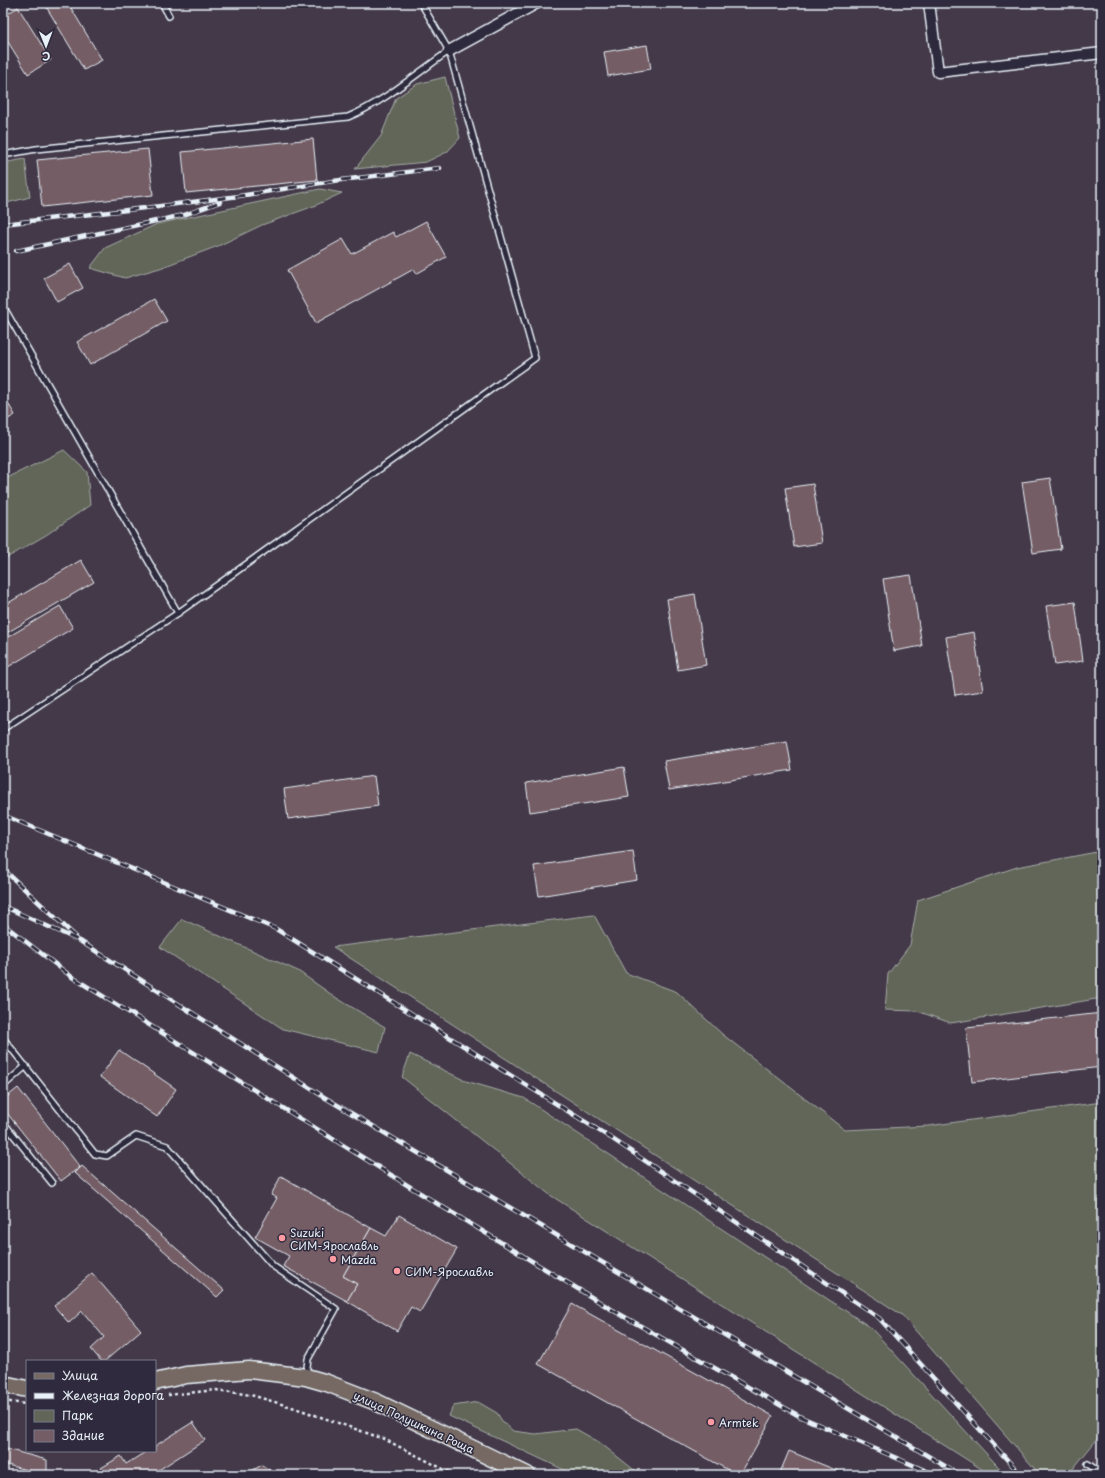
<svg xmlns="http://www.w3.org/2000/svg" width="1105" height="1478" viewBox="0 0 1105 1478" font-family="'Playpen Sans',sans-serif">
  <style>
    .built { fill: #534451 }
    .green { fill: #626658; stroke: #a5aca8 }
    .building { fill: #755d65; stroke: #e8f1f8 }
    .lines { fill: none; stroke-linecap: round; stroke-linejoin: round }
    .service-casing { stroke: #e8f1f8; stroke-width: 8 }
    .minor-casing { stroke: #e8f1f8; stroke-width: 13 }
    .primary-casing { stroke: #e8f1f8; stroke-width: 19 }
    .path { stroke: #e8f1f8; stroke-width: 2.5; stroke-dasharray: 3 3; stroke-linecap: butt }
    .service { stroke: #2f2a3d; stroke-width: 5 }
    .minor { stroke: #2f2a3d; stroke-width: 10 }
    .primary { stroke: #766964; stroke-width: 16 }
    .rail-casing { stroke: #e8f1f8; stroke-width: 4.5 }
    .rail { stroke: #2f2a3d; stroke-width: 3; stroke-dasharray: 9; stroke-linecap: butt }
    .poi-dot { fill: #ff9aa2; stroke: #2f2a3d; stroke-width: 1.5 }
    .labels { text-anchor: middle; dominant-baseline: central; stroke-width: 3; stroke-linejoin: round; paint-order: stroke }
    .poi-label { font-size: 11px; fill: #e8f1f8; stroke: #2f2a3d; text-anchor: start }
    .street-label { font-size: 11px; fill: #e8f1f8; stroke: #2f2a3d }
  </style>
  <rect width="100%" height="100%" fill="#443949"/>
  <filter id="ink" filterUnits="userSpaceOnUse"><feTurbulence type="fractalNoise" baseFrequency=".025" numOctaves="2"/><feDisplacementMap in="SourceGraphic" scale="8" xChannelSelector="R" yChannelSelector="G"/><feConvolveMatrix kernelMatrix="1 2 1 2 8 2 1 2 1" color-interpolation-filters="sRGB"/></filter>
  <g filter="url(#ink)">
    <!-- built -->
    <polygon class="built" points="1102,1451 1102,1475 1083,1475"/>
    <!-- green -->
    <g class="green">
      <polygon points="445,77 460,138 447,152 426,162 355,169 381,136 396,98 417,84"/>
      <polygon points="25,159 30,197 3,204 3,163"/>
      <polygon points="320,189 342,193 314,206 262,225 218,246 160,268 125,278 90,268 105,248 157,224"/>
      <polygon points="64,450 87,472 90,505 46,535 3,560 3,480"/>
      <polygon points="1102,851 1102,998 951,1023 917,1011 885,1010 888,974 910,945 918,900 1017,867"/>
      <polygon points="594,915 626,973 677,992 722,1034 845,1130 928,1126 1102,1102 1102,1433 1068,1475 1040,1475 902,1315 333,947"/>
      <polygon points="182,919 298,971 335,997 385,1027 379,1052 283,1029 160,947"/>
      <polygon points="410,1054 466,1081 524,1098 870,1327 1006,1475 991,1475 550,1195 402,1077"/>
      <polygon points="478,1402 497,1413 502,1421 513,1431 536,1434 576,1429 599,1442 633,1469 646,1475 575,1475 449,1416 453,1406"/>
    </g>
    <!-- building -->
    <g class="building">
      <polygon points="44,3 68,3 102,60 84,70"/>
      <polygon points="18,7 51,60 28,74 3,34 3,17"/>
      <polygon points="647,45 651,69 608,76 604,52"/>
      <polygon points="313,139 317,180 186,193 182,152"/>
      <polygon points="148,149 153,195 42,207 37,160"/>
      <polygon points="1099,185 1102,185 1102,206"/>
      <polygon points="426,221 446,257 416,274 414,269 316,323 287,270 343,239 352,254 393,232 396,237"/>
      <polygon points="70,264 83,288 57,302 44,278"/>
      <polygon points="154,299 167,321 90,365 77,342"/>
      <polygon points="6,400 15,415 3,422 3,402"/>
      <polygon points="1050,478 1061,549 1033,553 1022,482"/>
      <polygon points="813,484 822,543 794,547 785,488"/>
      <polygon points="81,560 94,582 3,635 3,606"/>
      <polygon points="911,575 922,646 894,651 883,579"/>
      <polygon points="695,594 706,665 678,670 667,599"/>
      <polygon points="1075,602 1083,661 1055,665 1046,606"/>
      <polygon points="60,606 73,628 3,670 3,640"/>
      <polygon points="974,632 983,691 955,695 946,637"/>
      <polygon points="787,741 792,770 669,790 664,761"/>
      <polygon points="624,767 629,797 530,812 526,783"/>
      <polygon points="374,776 378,806 288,819 284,789"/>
      <polygon points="633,851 637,880 539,896 534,866"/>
      <polygon points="1102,1013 1102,1067 972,1082 966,1028"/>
      <polygon points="119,1050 176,1089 157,1117 100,1077"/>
      <polygon points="18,1088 80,1167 61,1181 3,1108 3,1100"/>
      <polygon points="82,1166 224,1290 217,1297 75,1173"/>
      <polygon points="281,1176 371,1228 343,1276 357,1284 347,1301 283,1266 289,1256 255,1237 277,1198 271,1195"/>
      <polygon points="399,1215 457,1249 420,1312 411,1307 397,1331 347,1301 357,1284 343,1276 371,1228 386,1236"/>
      <polygon points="92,1273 141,1330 105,1361 101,1361 91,1349 104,1337 82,1311 69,1323 54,1306"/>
      <polygon points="572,1304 773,1416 740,1475 737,1475 538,1364"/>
      <polygon points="193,1422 205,1440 151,1475 106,1475 101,1468 121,1456 126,1464 147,1451 155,1451 155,1446"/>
      <polygon points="3,1448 47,1460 47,1475 3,1464"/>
      <polygon points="789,1451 848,1475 779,1475"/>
      <polygon points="262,1465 277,1475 244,1475"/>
    </g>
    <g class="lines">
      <defs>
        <g id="service">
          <polyline points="162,3 169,16"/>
          <path d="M3,155L36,149L348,117C384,102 416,74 449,51"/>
          <polyline points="3,306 178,613"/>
          <polyline points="3,729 178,613 535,358 449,51 421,3"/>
          <polyline points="3,1038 95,1154 107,1156 136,1136 167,1146 273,1266 336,1309 308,1359 306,1376"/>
          <polyline points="3,1086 26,1066"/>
          <polyline points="3,1122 52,1183"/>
          <polyline points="1088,1464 1102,1474"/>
        </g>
        <g id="minor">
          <polyline points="929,3 938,72 1102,53"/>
          <polyline points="449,51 537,3"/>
        </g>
        <g id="primary">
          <polyline points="155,1382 186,1375 249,1370 306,1377 327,1383 376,1402 527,1475"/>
          <polyline points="3,1384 27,1389"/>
        </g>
      </defs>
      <!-- service casing -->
      <use href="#service" class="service-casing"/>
      <!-- minor casing -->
      <use href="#minor" class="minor-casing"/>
      <!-- primary casing -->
      <use href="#primary" class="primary-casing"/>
      <!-- path -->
      <g class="path">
        <polyline points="168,1395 216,1390 251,1395 295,1408 384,1439 455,1475"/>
        <polyline points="3,1401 25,1404"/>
      </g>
      <!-- service -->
      <use href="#service" class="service"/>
      <!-- minor -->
      <use href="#minor" class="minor"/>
      <!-- primary -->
      <use href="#primary" class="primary"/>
      <defs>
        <g id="rail">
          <polyline points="3,224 145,208 239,196 333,181 440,168"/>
          <polyline points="16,251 184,215 220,202"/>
          <polyline points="3,815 276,929 611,1138 879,1318 1021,1475"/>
          <polyline points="3,869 75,936"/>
          <polyline points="3,906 80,941 324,1097 960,1475"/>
          <polyline points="3,924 72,977 441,1206 616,1312 801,1417 936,1475"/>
        </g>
      </defs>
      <!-- rail casing -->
      <use href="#rail" class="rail-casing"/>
      <!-- rail -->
      <use href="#rail" class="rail"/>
    </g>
  </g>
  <!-- markers -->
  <g class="poi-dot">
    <circle cx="282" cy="1238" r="4"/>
    <circle cx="333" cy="1259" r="4"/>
    <circle cx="397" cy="1271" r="4"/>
    <circle cx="711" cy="1422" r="4"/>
  </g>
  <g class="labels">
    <!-- poi labels -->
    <g class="poi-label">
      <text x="290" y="1232">Suzuki<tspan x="290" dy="13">СИМ-Ярославль</tspan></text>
      <text x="341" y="1259">Mazda</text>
      <text x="405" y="1271">СИМ-Ярославль</text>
      <text x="719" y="1422">Armtek</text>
    </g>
    <!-- street labels -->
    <g class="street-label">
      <text transform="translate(414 1422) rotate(25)">улица Полушкина Роща</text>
    </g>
  </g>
  <!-- margin -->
  <rect width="1105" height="1478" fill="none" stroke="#2f2a3d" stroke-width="16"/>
  <rect x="8" y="8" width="1089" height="1462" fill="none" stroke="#e8f1f8" stroke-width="1.5" filter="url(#ink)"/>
  <!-- legend -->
  <rect x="26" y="1360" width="130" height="92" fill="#2f2a3d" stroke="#797a88"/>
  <rect x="34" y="1373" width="20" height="6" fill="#766964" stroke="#797a88"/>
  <text x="62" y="1380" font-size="12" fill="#e8f1f8">Улица</text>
  <rect x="34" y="1393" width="20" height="6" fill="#e8f1f8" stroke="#797a88"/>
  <text x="62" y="1400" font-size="12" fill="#e8f1f8">Железная дорога</text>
  <rect x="34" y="1410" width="20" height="12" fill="#626658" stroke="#797a88"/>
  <text x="62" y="1420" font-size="12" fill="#e8f1f8">Парк</text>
  <rect x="34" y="1430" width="20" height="12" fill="#755d65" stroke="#797a88"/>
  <text x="62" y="1440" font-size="12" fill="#e8f1f8">Здание</text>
  <!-- north arrow -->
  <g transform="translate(46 46) rotate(179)" stroke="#2f2a3d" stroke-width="3" paint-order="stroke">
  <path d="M0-3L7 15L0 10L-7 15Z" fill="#e8f1f8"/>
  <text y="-6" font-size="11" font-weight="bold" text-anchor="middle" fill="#e8f1f8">С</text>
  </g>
</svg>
